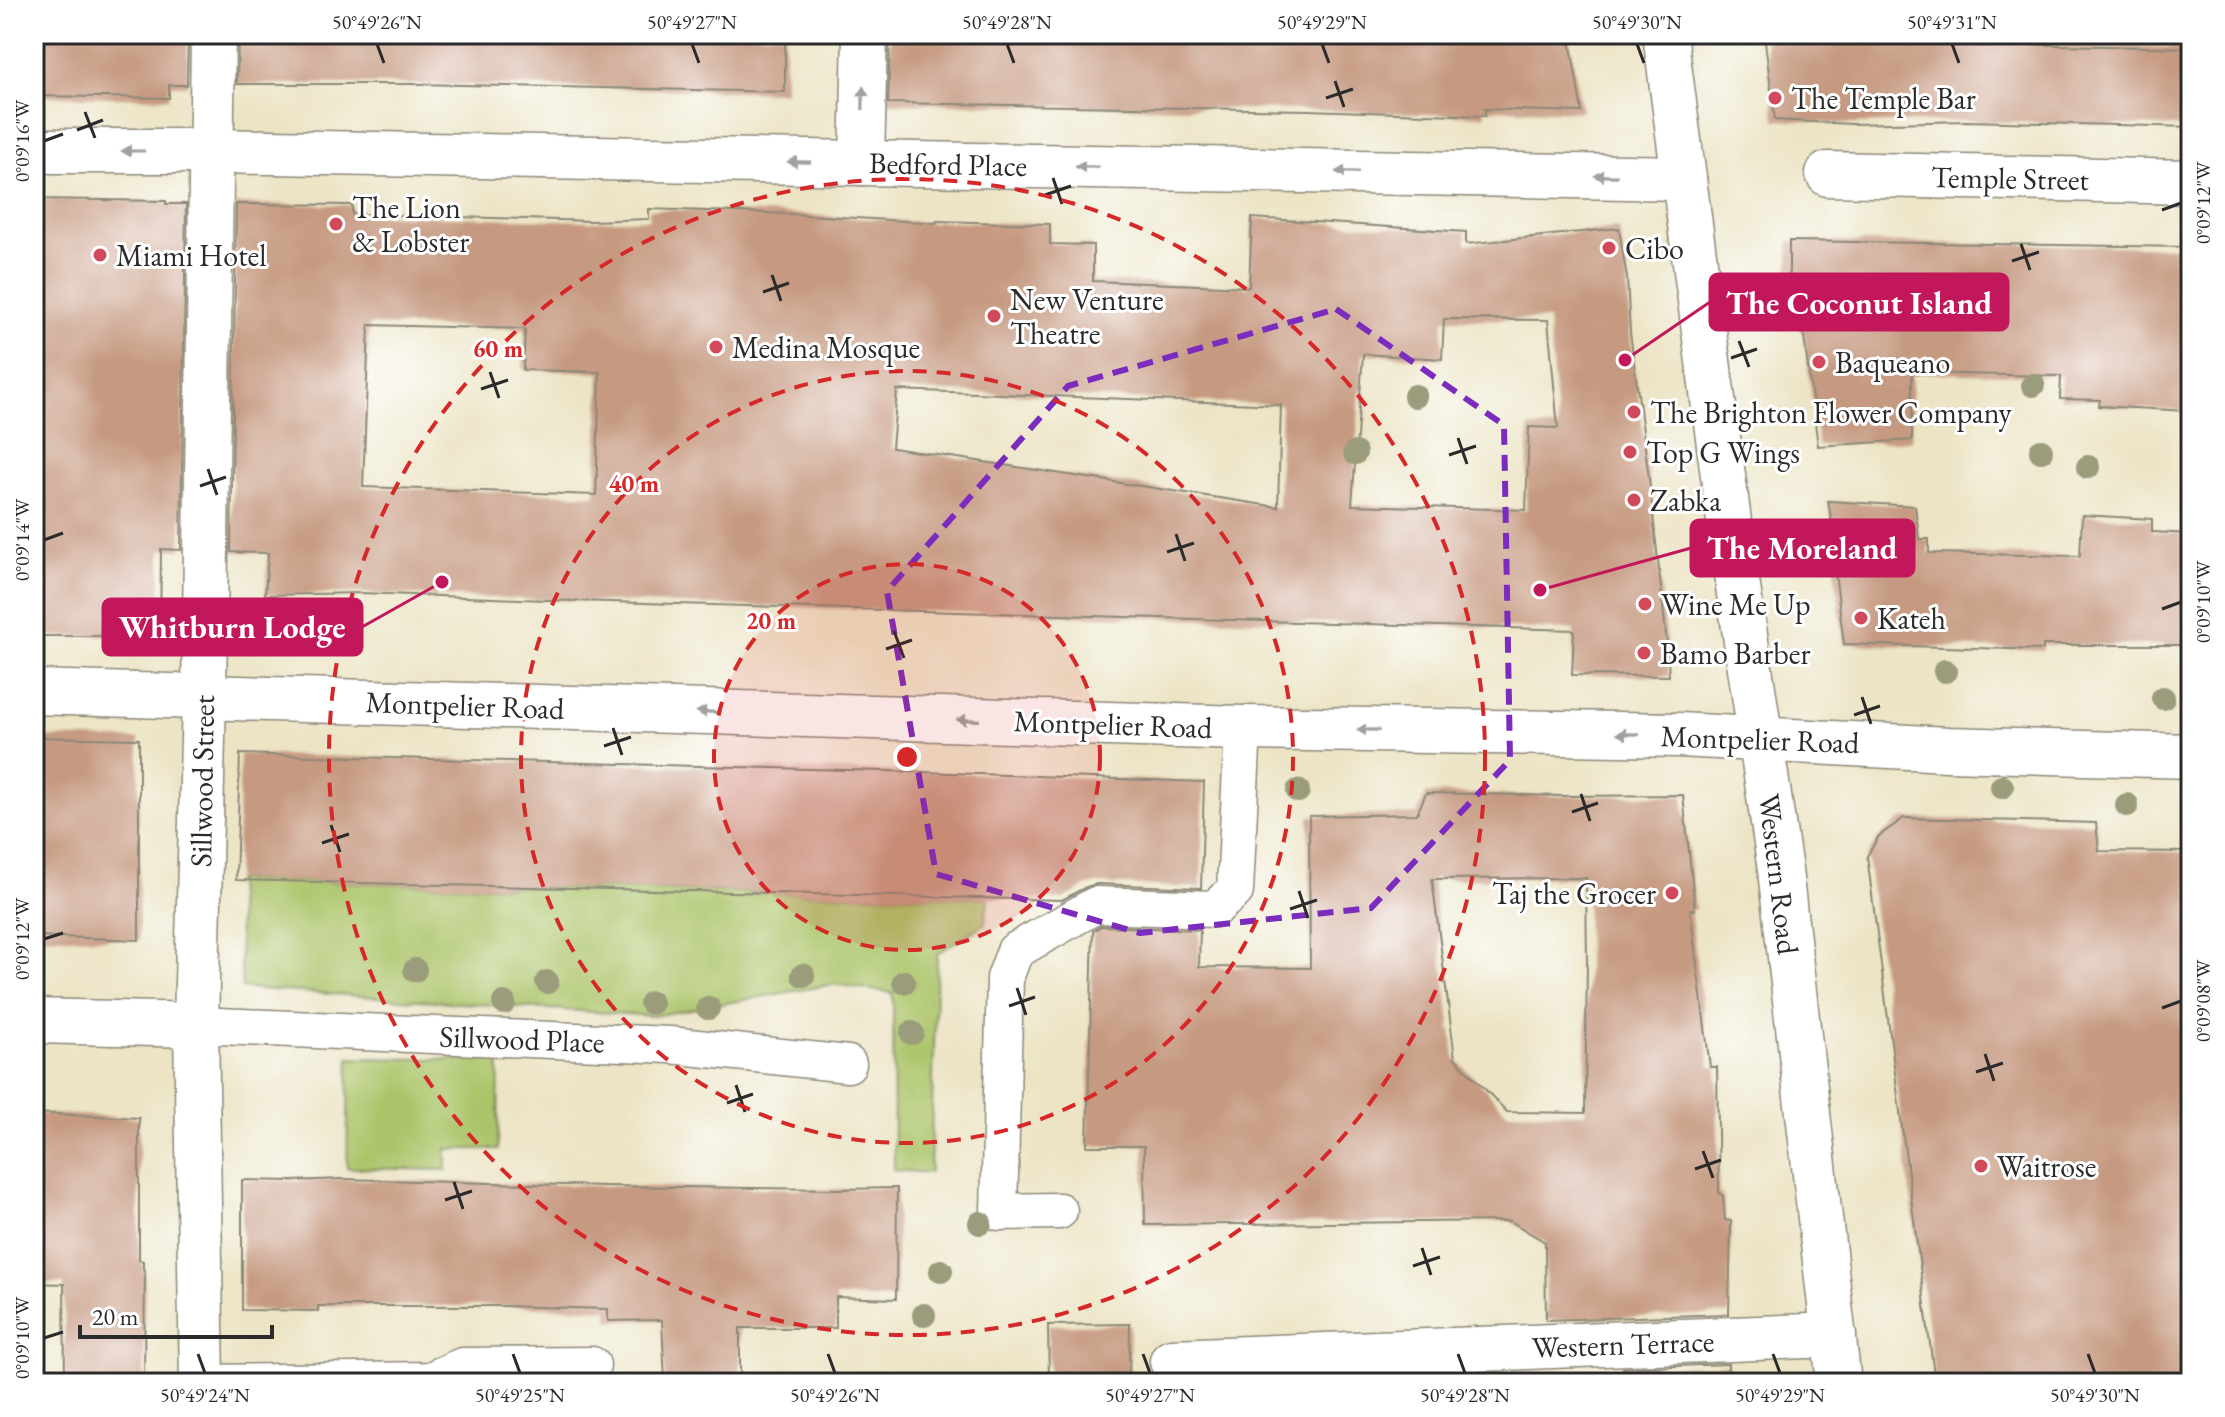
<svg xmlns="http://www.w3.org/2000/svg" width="2225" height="1417" viewBox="0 0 2225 1417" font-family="'EB Garamond',serif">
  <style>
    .garden { fill: #acc469; stroke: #6c784a; stroke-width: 2 }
    .building { fill: #c69a81; fill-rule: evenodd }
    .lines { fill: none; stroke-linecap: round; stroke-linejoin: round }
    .lane-casing { stroke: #8c8878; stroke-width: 39 }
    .street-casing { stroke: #8c8878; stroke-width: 47 }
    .secondary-casing { stroke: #8c8878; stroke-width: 47 }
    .lane { stroke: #fff; stroke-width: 36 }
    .street { stroke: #fff; stroke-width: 44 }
    .secondary { stroke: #fff; stroke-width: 44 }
    .tree { fill: #9b9c7c }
    .oneway { fill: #a0a0a0 }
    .marked { fill: none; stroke: #7b2cbf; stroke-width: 6; stroke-dasharray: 16 10; stroke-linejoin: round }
    .ticks { fill: none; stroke: #2b2b2b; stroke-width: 3 }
    .ring { fill: none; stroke: #d62828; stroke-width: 4; stroke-dasharray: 14 10 }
    .poi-dot { fill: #d1495b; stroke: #fff; stroke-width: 3 }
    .labels { text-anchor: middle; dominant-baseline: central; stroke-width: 6; stroke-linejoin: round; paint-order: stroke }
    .poi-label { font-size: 30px; fill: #2b2b2b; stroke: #fff; text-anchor: start }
    .street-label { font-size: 30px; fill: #2b2b2b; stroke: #fff }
    .centre { fill: #d62828; stroke: #fff; stroke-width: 4 }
    .ring-label { font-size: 24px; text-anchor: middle; font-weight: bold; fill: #d62828; stroke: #fff; stroke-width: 6; stroke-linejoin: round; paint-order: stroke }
    .leader { fill: none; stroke: #c2185b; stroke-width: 3 }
    .callout-dot { fill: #c2185b; stroke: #fff; stroke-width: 3 }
    .callout { fill: #c2185b; stroke: #c2185b; stroke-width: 3 }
    .callout-label { font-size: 32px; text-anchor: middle; font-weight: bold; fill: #fff }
    .neatline { fill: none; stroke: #2b2b2b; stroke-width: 3 }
    .ticks-label { font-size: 20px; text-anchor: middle; fill: #2b2b2b }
  </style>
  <rect width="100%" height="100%" fill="#fff"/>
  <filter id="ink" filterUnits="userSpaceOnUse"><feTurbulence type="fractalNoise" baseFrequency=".0125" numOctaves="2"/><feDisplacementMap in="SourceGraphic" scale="16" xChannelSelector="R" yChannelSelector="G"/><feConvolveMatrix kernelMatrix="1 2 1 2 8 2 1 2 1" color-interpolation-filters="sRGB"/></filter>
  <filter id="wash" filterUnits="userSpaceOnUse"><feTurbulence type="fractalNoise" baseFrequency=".006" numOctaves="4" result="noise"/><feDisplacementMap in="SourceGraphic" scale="32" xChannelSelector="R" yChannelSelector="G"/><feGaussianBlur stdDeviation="1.8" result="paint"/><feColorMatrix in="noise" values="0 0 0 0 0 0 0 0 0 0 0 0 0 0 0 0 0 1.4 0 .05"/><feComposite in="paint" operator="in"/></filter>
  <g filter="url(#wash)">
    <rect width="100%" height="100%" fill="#ece4c5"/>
    <!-- garden -->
    <g class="garden">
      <polygon points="236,880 988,898 985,923 937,954 930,1173 894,1170 893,993 834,984 653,1016 242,988"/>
      <polygon points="349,1058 499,1060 498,1149 447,1149 447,1170 347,1168"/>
    </g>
    <g id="blocks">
      <!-- building -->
      <g class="building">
        <polygon points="34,34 188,34 187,85 169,85 169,98 34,96"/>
        <polygon points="238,34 785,34 785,92 415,84 237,84"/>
        <polygon points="890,34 1569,34 1582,112 1485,109 1485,116 1307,110 888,103"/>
        <polygon points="1764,34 1851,34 1851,38 1968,43 2191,48 2191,127 1967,121 1852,124 1775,120"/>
        <polygon points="34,199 166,201 166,204 186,204 181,550 161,549 160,636 34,636"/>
        <path d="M236,204L352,205V214L592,221L649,219V209L792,214L936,223V221L1050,224V244L1093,245V281L1249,287L1252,218L1466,232V244L1619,228L1627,278L1630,332L1649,478L1667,643L1669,676L1572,675L1574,630L575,601L360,593L265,595L268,553L231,552ZM1444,319L1548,320L1558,428L1529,427L1526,510L1352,505L1363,354L1442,359ZM369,325L525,329L523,370L600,372L596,495L363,487ZM897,390L1281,405L1278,507L892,448Z"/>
        <polygon points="1789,241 2191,247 2191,327 2187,327 2187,411 2099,406 2100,400 2060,399 2061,376 1912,373 1912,440 1818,446 1804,336 1790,313 1799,291 1789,273"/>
        <polygon points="1828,501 1915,506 1919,539 1929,539 1929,553 2080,556 2082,515 2152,519 2152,532 2191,534 2191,645 2043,645 2043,650 1844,644 1831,540 1835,540"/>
        <polygon points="34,737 139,739 139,940 34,936"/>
        <polygon points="240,754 922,772 1204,782 1201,888 1097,884 1086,887 1062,900 236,880"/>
        <path d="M1426,793L1564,796L1683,795L1695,910L1690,909L1710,1067H1717L1719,1193L1723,1196L1725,1220L1731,1221L1729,1314L1546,1320L1545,1242L1510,1221L1145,1225L1144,1146H1087L1093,931L1101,926L1200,930L1199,967L1310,968L1309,816L1417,814ZM1586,878L1587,963L1585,1113L1507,1112L1455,1058L1432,879Z"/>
        <polygon points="1904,818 2096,823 2099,851 2191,852 2191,1383 1935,1383 1867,856 1879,836"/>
        <polygon points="34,1113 139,1118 139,1260 143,1261 143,1270 145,1270 144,1383 65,1383 64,1284 34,1283"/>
        <polygon points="342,1179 605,1186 835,1189 897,1188 896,1299 836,1297 836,1328 740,1328 740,1383 665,1383 662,1320 608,1321 608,1309 503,1306 318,1306 318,1311 242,1310 242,1180 291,1181"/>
        <polygon points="1130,1324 1129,1383 1049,1383 1048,1325"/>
        <polygon points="1728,1364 1728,1383 1614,1383 1623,1368"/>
      </g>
    </g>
  </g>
  <g filter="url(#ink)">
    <use href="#blocks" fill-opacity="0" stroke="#8c8878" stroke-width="2"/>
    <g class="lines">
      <defs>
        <g id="lane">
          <polyline points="196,1025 670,1045 848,1064"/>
          <polyline points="1059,1211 999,1212 1005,978 1015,951 1096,905 1214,909 1235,891 1243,728"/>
          <polyline points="202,1383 430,1380 462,1366 592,1365"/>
        </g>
        <g id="street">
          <polyline points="34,151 211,151 1684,178"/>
          <polyline points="862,163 865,34"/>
          <polyline points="1828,174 2191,182"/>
          <polyline points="34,1021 196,1025"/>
          <polyline points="1172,1361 1834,1335"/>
          <polyline points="202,1383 196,1025 204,697 213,34"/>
        </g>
        <g id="secondary">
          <polyline points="1665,34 1735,567 1780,870 1839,1383"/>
          <polyline points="34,692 1243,728 1679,735 1948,749 2191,756"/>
        </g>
      </defs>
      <!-- lane casing -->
      <use href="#lane" class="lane-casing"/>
      <!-- street casing -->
      <use href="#street" class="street-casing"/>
      <!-- secondary casing -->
      <use href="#secondary" class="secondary-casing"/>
      <!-- lane -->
      <use href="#lane" class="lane"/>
      <!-- street -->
      <use href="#street" class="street"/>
      <!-- secondary -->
      <use href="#secondary" class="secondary"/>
    </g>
    <!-- trees -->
    <g class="tree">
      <circle cx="2033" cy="385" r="12"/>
      <circle cx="1415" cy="396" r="12"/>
      <circle cx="2041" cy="451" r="12"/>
      <circle cx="1355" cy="453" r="12"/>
      <circle cx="2088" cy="467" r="12"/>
      <circle cx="1945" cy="671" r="12"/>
      <circle cx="2163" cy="698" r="12"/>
      <circle cx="2002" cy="787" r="12"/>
      <circle cx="1298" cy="791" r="12"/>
      <circle cx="2127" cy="805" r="12"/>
      <circle cx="415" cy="970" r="12"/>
      <circle cx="803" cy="975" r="12"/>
      <circle cx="547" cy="982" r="12"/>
      <circle cx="904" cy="982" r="12"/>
      <circle cx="504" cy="1003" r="12"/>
      <circle cx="651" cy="1003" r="12"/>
      <circle cx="708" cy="1008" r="12"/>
      <circle cx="912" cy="1033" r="12"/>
      <circle cx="980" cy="1223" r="12"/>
      <circle cx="941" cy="1271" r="12"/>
      <circle cx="924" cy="1315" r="12"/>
    </g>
    <!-- one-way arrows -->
    <defs><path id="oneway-solid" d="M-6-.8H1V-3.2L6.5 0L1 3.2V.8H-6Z" transform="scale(2)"/></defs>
    <g class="oneway">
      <use href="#oneway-solid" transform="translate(863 98) rotate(-89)"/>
      <use href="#oneway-solid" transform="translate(133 151) rotate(180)"/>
      <use href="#oneway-solid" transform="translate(799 162) rotate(-179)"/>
      <use href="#oneway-solid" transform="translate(1087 167) rotate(-179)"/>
      <use href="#oneway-solid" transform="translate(1347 172) rotate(-179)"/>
      <use href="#oneway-solid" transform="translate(1606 176) rotate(-179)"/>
      <use href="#oneway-solid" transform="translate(708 712) rotate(-178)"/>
      <use href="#oneway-solid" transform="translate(968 720) rotate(-178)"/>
      <use href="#oneway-solid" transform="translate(1368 730) rotate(-179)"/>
      <use href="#oneway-solid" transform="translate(1628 734) rotate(-179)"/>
    </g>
  </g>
  <!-- marked area -->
  <path class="marked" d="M1336,309L1504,425L1510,760L1371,908L1140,933L936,874L887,591L1068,386Z"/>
  <!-- ticks -->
  <path class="ticks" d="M377,44L384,63M692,44L699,63M1007,44L1014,63M1322,44L1329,63M1637,44L1644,63M1952,44L1959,63M1335,81L1344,107M1326,98L1353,89M85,112L95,138M77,130L103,120M44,141L63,134M1053,178L1062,204M1045,195L1071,186M2162,210L2181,203M2021,244L2030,270M2012,261L2039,252M772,275L781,301M763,292L789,283M1739,341L1749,367M1731,358L1757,349M490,372L499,398M481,389L508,380M1458,438L1467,464M1449,455L1476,446M208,469L217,495M200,486L226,477M1176,534L1185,561M44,540L63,533M1167,552L1194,543M2162,609L2181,602M894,631L904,658M886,649L912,640M1862,697L1871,724M1854,715L1880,706M613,728L622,755M604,746L631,737M1581,794L1590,821M1572,812L1598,803M331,825L340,852M322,843L349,834M1299,891L1308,918M1290,909L1317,900M44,939L63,933M1017,988L1026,1015M1009,1006L1035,997M2162,1008L2181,1001M1985,1054L1994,1081M1976,1072L2003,1063M736,1085L745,1112M727,1103L753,1094M1703,1151L1713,1178M1695,1169L1721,1160M454,1182L463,1209M445,1200L472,1191M1422,1248L1431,1275M1413,1266L1440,1257M44,1338L63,1332M198,1354L205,1373M513,1354L520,1373M828,1354L835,1373M1143,1354L1150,1373M1458,1354L1465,1373M1773,1354L1780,1373M2088,1354L2095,1373"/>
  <!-- distance rings -->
  <circle cx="907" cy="757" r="193" fill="#d62828" fill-opacity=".12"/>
  <g class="ring">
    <circle cx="907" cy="757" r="193"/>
    <circle cx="907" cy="757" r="386"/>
    <circle cx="907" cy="757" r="578"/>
  </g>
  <!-- markers -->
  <g class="poi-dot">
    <circle cx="1775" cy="98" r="8"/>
    <circle cx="336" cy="224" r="8"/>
    <circle cx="1609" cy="248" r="8"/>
    <circle cx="100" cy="255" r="8"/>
    <circle cx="994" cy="316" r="8"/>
    <circle cx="716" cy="347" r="8"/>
    <circle cx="1819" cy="362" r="8"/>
    <circle cx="1634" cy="412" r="8"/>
    <circle cx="1630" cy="452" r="8"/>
    <circle cx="1634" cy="500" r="8"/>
    <circle cx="1645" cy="604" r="8"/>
    <circle cx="1861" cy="618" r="8"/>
    <circle cx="1644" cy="653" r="8"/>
    <circle cx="1672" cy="893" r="8"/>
    <circle cx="1981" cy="1166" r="8"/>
  </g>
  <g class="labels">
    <!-- poi labels -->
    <g class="poi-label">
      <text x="1791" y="98">The Temple Bar</text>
      <text x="352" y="207">The Lion<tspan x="352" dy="34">&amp; Lobster</tspan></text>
      <text x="1625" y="248">Cibo</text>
      <text x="116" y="255">Miami Hotel</text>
      <text x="1010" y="299">New Venture<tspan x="1010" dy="34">Theatre</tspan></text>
      <text x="732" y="347">Medina Mosque</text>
      <text x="1835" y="362">Baqueano</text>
      <text x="1650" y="412">The Brighton Flower Company</text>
      <text x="1646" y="452">Top G Wings</text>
      <text x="1650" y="500">Zabka</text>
      <text x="1661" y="604">Wine Me Up</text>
      <text x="1877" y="618">Kateh</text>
      <text x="1660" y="653">Bamo Barber</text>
      <text x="1656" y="893" text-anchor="end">Taj the Grocer</text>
      <text x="1997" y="1166">Waitrose</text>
    </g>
    <!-- street labels -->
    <g class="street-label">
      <text transform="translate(948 164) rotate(1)">Bedford Place</text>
      <text transform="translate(2010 178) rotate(1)">Temple Street</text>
      <text transform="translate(465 705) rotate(2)">Montpelier Road</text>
      <text transform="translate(1113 724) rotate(2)">Montpelier Road</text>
      <text transform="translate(1760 739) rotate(2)">Montpelier Road</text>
      <text transform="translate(202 781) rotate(-89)">Sillwood Street</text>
      <text transform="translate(1779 874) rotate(83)">Western Road</text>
      <text transform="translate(522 1039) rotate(2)">Sillwood Place</text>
      <text transform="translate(1623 1344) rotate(-2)">Western Terrace</text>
    </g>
  </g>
  <circle cx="907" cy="757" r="12" class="centre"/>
  <g class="ring-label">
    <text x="498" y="357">60 m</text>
    <text x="634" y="492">40 m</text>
    <text x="771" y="629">20 m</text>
  </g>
  <!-- callouts -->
  <path class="leader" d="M1625 360L1710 302M1540 590L1691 548M442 582L362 627"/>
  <g class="callout-dot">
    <circle cx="1625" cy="360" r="8"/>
    <circle cx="1540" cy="590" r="8"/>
    <circle cx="442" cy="582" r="8"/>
  </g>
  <g class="callout">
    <rect x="1710" y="274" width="298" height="56" rx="8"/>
    <rect x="1691" y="520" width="223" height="56" rx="8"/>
    <rect x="103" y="599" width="259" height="56" rx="8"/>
  </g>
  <g class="callout-label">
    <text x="1859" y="314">The Coconut Island</text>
    <text x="1802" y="559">The Moreland</text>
    <text x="232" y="638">Whitburn Lodge</text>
  </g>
  <!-- margin -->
  <rect width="2225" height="1417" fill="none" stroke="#fff" stroke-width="88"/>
  <!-- scale -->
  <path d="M80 1325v12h192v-12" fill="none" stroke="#2b2b2b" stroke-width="4"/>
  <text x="92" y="1325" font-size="24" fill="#2b2b2b" stroke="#ffffff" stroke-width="6" paint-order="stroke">20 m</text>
  <rect x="44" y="44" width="2137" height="1329" class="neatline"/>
  <g class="ticks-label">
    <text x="377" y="29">50°49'26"N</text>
    <text x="692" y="29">50°49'27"N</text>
    <text x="1007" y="29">50°49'28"N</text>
    <text x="1322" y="29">50°49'29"N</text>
    <text x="1637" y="29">50°49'30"N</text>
    <text x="1952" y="29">50°49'31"N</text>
    <text transform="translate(22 141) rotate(-90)" y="7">0°09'16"W</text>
    <text transform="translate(2203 203) rotate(-90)" y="7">0°09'12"W</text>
    <text transform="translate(22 540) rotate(-90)" y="7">0°09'14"W</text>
    <text transform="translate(2203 602) rotate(-90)" y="7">0°09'10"W</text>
    <text transform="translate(22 939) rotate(-90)" y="7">0°09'12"W</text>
    <text transform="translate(2203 1001) rotate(-90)" y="7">0°09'08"W</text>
    <text transform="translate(22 1338) rotate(-90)" y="7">0°09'10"W</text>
    <text x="205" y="1402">50°49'24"N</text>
    <text x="520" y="1402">50°49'25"N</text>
    <text x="835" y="1402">50°49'26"N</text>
    <text x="1150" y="1402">50°49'27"N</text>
    <text x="1465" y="1402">50°49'28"N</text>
    <text x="1780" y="1402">50°49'29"N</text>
    <text x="2095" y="1402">50°49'30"N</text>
  </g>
</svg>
